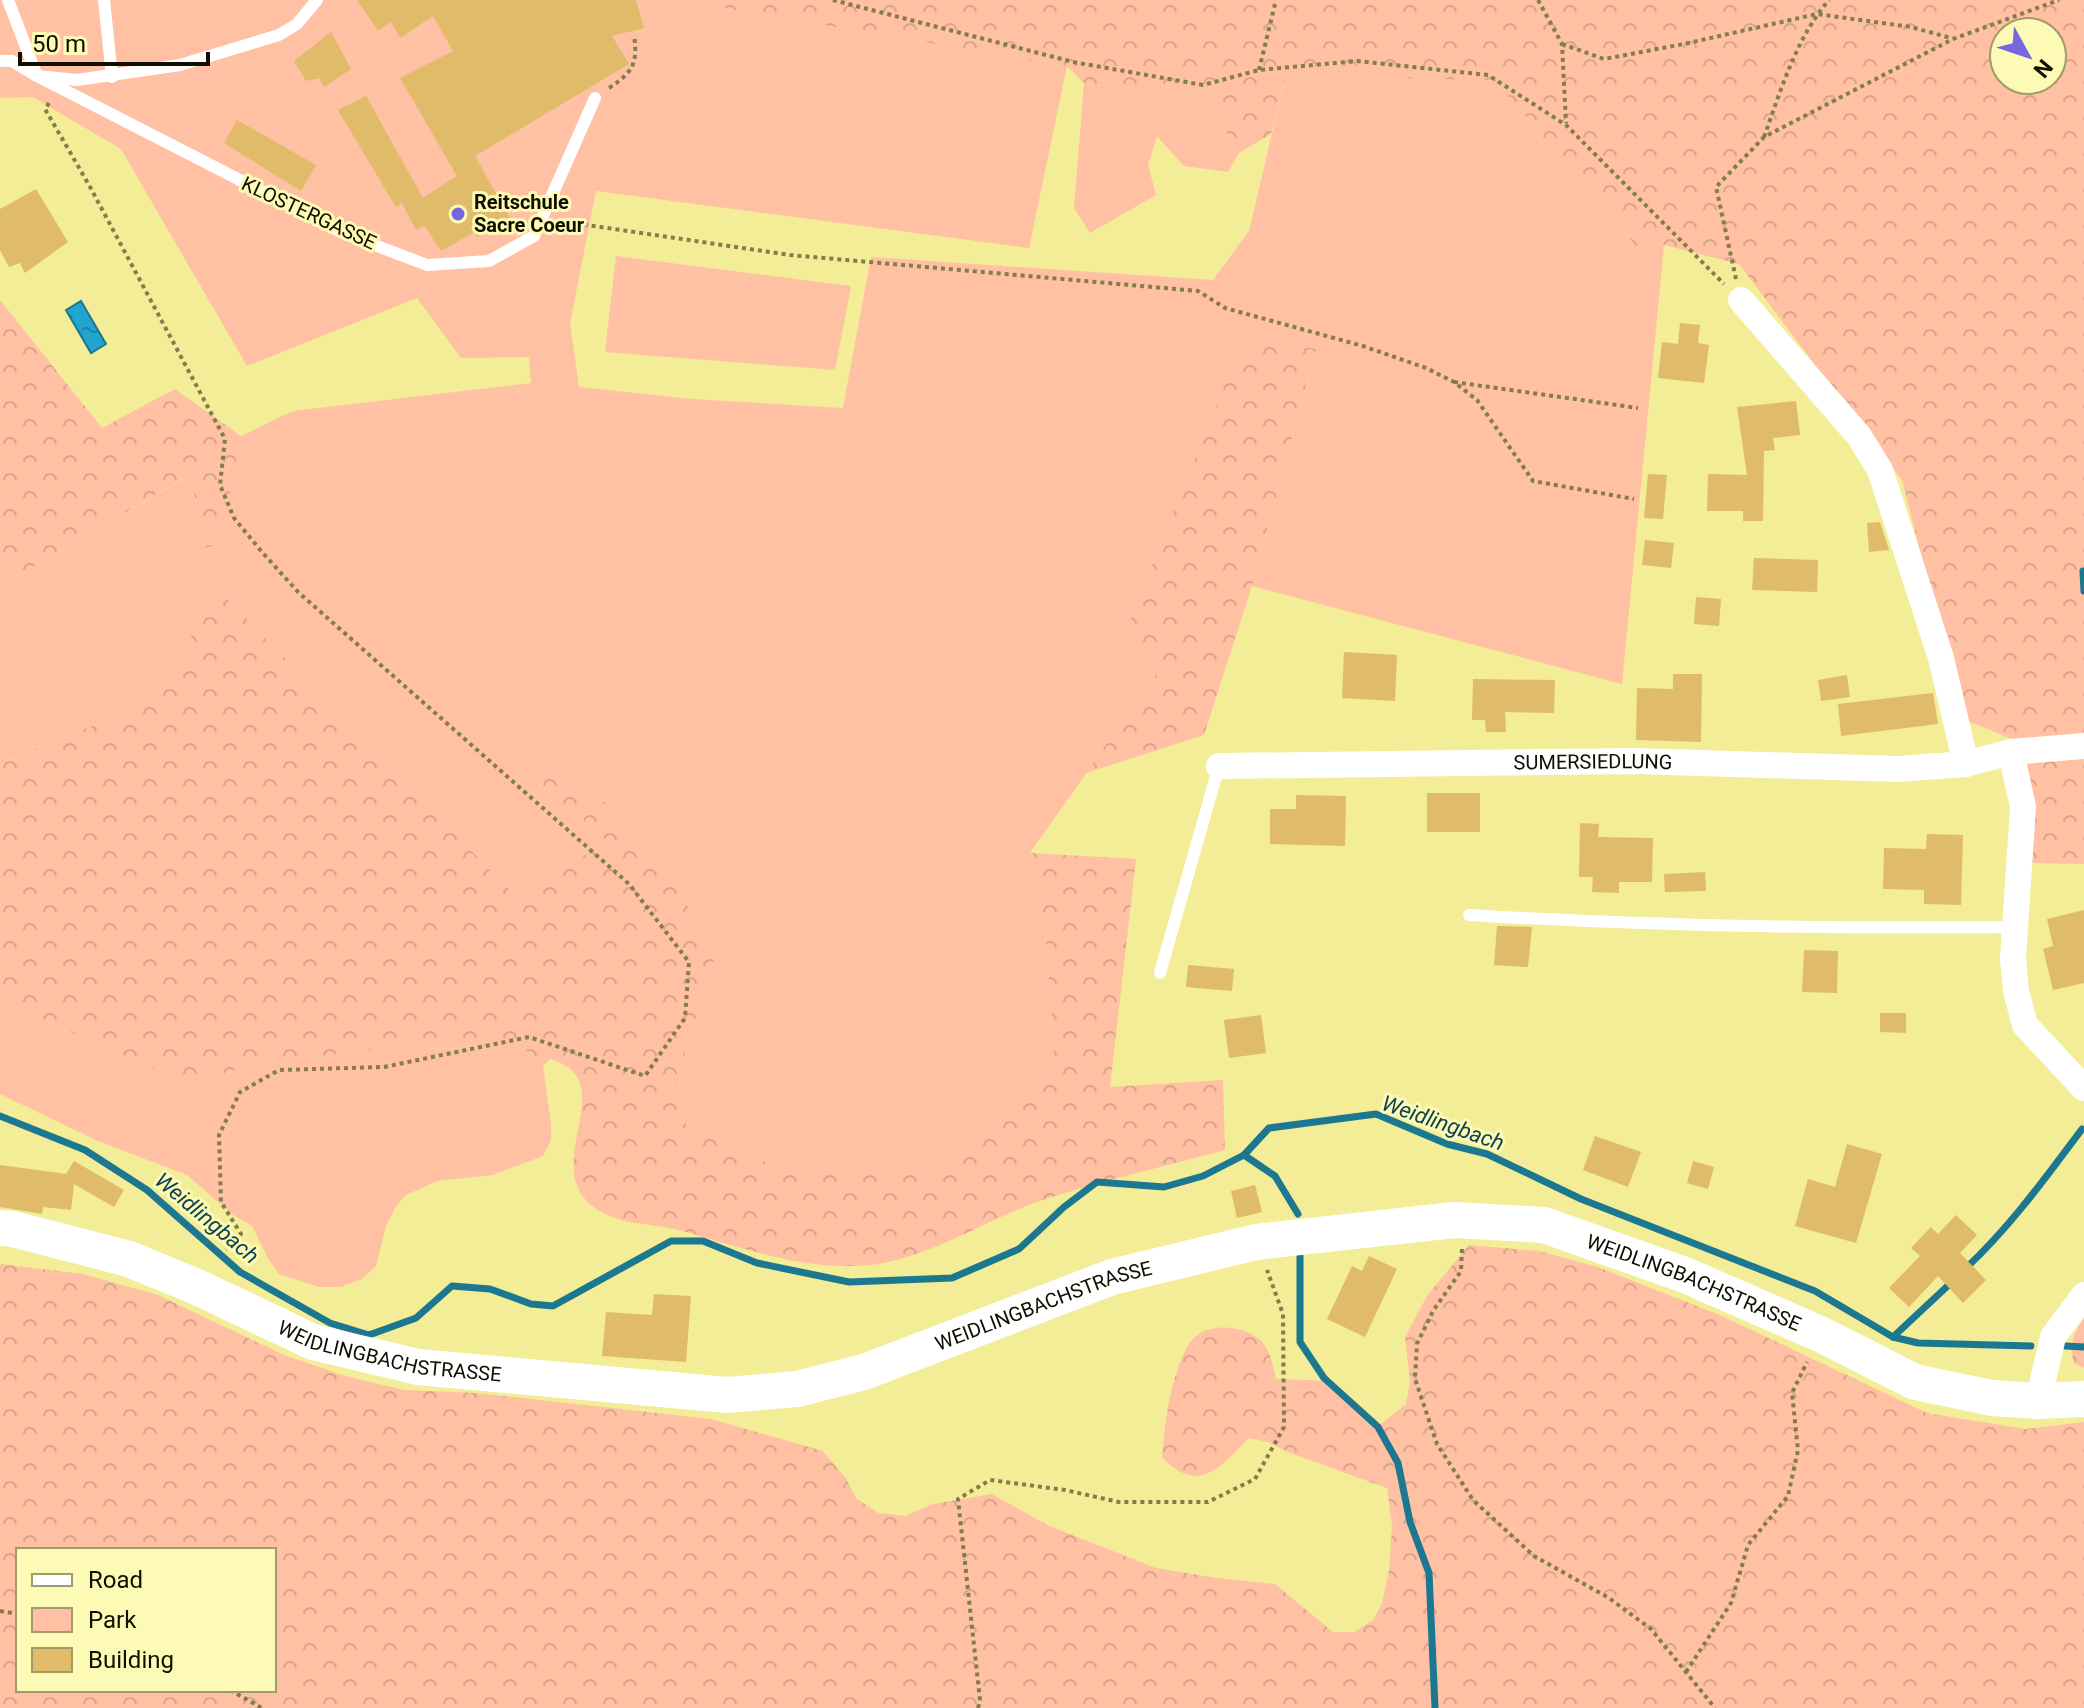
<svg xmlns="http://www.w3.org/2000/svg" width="2084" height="1708" viewBox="0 0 2084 1708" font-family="Roboto,sans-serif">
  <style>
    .green { fill: #ffc0a3 }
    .forest { fill: url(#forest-crowns); fill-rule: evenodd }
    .water { fill: url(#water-ripples); stroke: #1c7790; stroke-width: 2 }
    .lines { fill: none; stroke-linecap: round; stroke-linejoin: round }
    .stream { stroke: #1c7790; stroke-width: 7 }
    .building { fill: #dfbb6a }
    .path { stroke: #827e4c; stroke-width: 4; stroke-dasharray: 4 4; stroke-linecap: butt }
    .service { stroke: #fff; stroke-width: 12 }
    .minor { stroke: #fff; stroke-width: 26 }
    .secondary { stroke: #fff; stroke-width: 36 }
    .poi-dot { fill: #7766e1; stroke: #fdfab5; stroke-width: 3 }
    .labels { text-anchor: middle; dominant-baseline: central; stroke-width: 6; stroke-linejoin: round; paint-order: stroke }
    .poi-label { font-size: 20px; font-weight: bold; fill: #100e00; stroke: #fdfab5; text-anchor: start }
    .street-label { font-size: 20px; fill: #100e00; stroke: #fdfab5 }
    .water-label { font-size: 22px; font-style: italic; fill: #0d4253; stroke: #fdfab5 }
  </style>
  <defs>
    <pattern id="forest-crowns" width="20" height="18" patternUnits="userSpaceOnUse" patternTransform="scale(2)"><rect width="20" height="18" fill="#ffc0a3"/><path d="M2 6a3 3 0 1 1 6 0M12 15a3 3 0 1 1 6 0" fill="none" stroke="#daa48b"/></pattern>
    <pattern id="water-ripples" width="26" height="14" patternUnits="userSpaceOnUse" patternTransform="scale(2)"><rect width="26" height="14" fill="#21a4ce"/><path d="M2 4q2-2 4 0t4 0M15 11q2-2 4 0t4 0" fill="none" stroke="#1b84a5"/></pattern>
  </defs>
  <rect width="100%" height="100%" fill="#f2ed96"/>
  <!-- green -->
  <g class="green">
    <polygon points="0,0 675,0 1067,66 1029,248 596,191 570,323 579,387 692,399 843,408 871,257 1213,280 1249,231 1286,74 1495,81 1639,250 1664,245 1622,684 1252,586 1316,350 1156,674 1030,853 1047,949 1054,1058 943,1177 776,1167 678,1120 680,1070 715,955 662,860 526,771 607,841 517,899 217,588 157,699 5,761 0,743 0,586 192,474 204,548 219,544 241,436 293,411 531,383 529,357 461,358 417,298 247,366 121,149 33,97 0,98"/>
    <polygon points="1084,83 1206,96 1239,153 1228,172 1184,166 1157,136 1148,165 1156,195 1090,233 1074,208"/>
    <polygon points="616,256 851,286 835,370 605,352"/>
    <polygon points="0,1000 149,1067 204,1079 254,1065 377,1049 518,1048 530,1052 543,1066 551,1125 551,1140 543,1156 493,1175 437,1181 406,1195 396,1206 386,1226 376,1266 362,1279 341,1287 319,1287 279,1274 269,1260 252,1226 233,1215 187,1175 98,1141 0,1094"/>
  </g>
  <!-- forest -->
  <g class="forest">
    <path d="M675,0H2084V864L2027,863L2024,744L1963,719L1902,480L1739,264L1664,245L1639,250L1495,81L1286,74L1271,134L1239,153L1205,96L1084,83L1067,66ZM2004,32H2052V80H2004Z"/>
    <polygon points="0,300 102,428 175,389 241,436 220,544 204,548 191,474 0,586"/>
    <polygon points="1244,337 1316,349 1252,586 1204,735 1086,773 1156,674 1126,630"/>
    <path d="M217,588L517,898L607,841L524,769L595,793L662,860L715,955L680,1070L678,1120L776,1167L943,1177L1054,1058L1047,949L1030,853L1136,859L1110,1087L1223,1080L1225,1150C1163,1167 1098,1181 1037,1202C979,1223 918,1265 855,1266C796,1268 739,1247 683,1231C651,1222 618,1227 591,1205C540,1163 624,1080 550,1059L543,1066L530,1052L518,1048L377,1049L254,1065L204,1079L182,1078L149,1067L0,1000V743L6,761L157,699Z"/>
    <path d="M1469,1245L1539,1251L1598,1267L1722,1316L1927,1413L2025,1429L2084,1422V1708H0V1264L83,1274L158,1295L284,1355L345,1376L404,1390L476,1393L711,1419L823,1451L847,1480L856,1498L878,1513L905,1516L933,1504L992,1494L1047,1525L1156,1568L1217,1578L1275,1584L1333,1632H1354L1373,1620L1382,1604L1389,1570L1392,1525L1387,1488L1290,1453L1268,1442L1249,1438C1220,1467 1199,1496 1162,1457C1165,1422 1170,1380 1187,1347C1199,1322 1239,1323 1259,1339C1270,1348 1273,1366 1276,1379L1332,1381L1381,1424L1406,1404L1410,1381L1405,1337L1427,1296ZM18,1550H274V1690H18Z"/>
    <path d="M2084,1318V1368L2074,1363C2069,1344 2073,1334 2084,1318Z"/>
  </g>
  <!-- water -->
  <polygon class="water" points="81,301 106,344 91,353 66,310"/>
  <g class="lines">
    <!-- stream -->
    <g class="stream">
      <polyline points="2083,571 2084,591"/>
      <polyline points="0,1116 85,1150 147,1190 240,1272 330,1323 369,1335 416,1318 452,1286 490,1289 531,1304 553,1306 671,1241 703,1241 757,1263 849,1282 952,1278 1019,1249 1064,1207 1097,1182 1164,1187 1203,1176 1244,1155 1269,1128 1376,1114 1447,1144 1487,1154 1581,1199 1815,1291 1893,1337 1918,1343 2031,1346"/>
      <polyline points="1244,1155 1275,1176 1298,1214"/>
      <polyline points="1300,1256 1300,1342 1324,1378 1378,1427 1398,1463 1410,1522 1429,1573 1435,1708"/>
      <path d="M1966,1268C2010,1227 2046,1177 2082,1129"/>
      <polyline points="1893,1337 1954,1280"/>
      <polyline points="2065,1346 2084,1347"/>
    </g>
  </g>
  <!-- building -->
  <g class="building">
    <polygon points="357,0 636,0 644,28 612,36 629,64 475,156 510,218 477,237 474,232 441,251 424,225 416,230 402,203 396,207 338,110 366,96 423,198 457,176 400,78 453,51 433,16 400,38 391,22 378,31"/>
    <polygon points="331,32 351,69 324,87 319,78 306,81 294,61"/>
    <polygon points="237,120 316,165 301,191 224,143"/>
    <polygon points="36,189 68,242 25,273 20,263 9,267 0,250 0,209"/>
    <polygon points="1680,323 1700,325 1698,343 1709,345 1704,383 1658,378 1662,342 1678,344"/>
    <polygon points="1796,401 1800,435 1773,438 1775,450 1764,451 1763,521 1743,521 1743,511 1707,511 1708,474 1747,475 1737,407"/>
    <polygon points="1648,474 1667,475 1663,519 1644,518"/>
    <polygon points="1880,522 1889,550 1869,552 1867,523"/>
    <polygon points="1645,540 1674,543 1671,568 1642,565"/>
    <polygon points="1754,558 1818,560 1817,592 1752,590"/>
    <polygon points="1696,597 1721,599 1719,626 1694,624"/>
    <polygon points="1344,652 1397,655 1395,701 1342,698"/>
    <polygon points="1673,674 1702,674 1701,742 1636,740 1637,688 1673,689"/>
    <polygon points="1847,675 1850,697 1821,701 1818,680"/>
    <polygon points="1473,679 1555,680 1554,713 1505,712 1506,732 1486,732 1485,720 1472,720"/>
    <polygon points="1933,693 1938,724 1841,736 1838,704"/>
    <rect x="1427" y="793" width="53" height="39"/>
    <polygon points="1296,795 1346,796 1345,846 1270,844 1270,809 1296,809"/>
    <polygon points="1580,823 1599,824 1598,837 1653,838 1652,882 1619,882 1619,893 1592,892 1593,877 1579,877"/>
    <polygon points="1927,834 1963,835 1961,905 1924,904 1924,890 1883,889 1884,848 1926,849"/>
    <polygon points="1705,872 1706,891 1665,892 1664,874"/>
    <polygon points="2084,910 2084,983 2053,990 2043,949 2053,946 2047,919"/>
    <polygon points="1497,926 1532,927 1528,967 1494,965"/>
    <polygon points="1804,950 1838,951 1837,993 1802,992"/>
    <polygon points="1188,965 1234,969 1232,991 1186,987"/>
    <polygon points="1880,1013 1906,1013 1906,1033 1880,1032"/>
    <polygon points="1261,1015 1266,1053 1229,1058 1224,1020"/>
    <polygon points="1595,1136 1641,1152 1628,1187 1583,1170"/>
    <polygon points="1847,1144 1882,1154 1856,1243 1795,1226 1808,1179 1835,1187"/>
    <polygon points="74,1161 124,1190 114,1207 74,1184 71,1210 43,1207 42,1214 0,1207 0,1165 66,1174"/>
    <polygon points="1693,1161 1714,1167 1708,1189 1687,1183"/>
    <polygon points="1255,1185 1262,1212 1237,1218 1231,1191"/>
    <polygon points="1956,1215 1977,1235 1960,1253 1986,1280 1963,1303 1938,1276 1909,1307 1889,1288 1920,1256 1911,1248 1931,1227 1938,1234"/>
    <polygon points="1369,1256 1397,1269 1365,1337 1327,1319 1352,1266 1362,1271"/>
    <polygon points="654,1294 691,1296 686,1362 602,1356 606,1312 652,1315"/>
  </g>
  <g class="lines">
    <!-- path -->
    <g class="path">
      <polyline points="833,0 1073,62 1203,85 1259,70 1357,61 1488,75 1566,125 1724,284"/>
      <polyline points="1538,0 1562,44 1566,123"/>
      <polyline points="1562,44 1604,59 1684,44 1817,14 1911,27 1951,38"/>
      <polyline points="1259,70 1276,0"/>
      <path d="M609,88C633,72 638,64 634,35"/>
      <polyline points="49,103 45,109 89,185 225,439 220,485 234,518 262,552 298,592 629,884 689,962 685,1018 645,1076 529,1037 384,1067 279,1070 240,1092 219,1135 221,1202 241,1234 226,1250"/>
      <path d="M1764,137C1781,90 1796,38 1829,0"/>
      <polyline points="560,221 790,255 1198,291 1225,308 1363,346 1426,368 1454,382 1477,400 1533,481 1634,499"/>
      <polyline points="1736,279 1716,187 1764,137 1953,39 2059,0"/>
      <polyline points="1454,382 1638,408"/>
      <polyline points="1462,1249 1461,1271 1433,1311 1417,1344 1415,1379 1437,1444 1473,1500 1534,1556 1609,1598 1651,1629 1715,1708"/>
      <polyline points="0,1611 18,1614"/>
      <polyline points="1686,1672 1731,1603 1748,1545 1788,1496 1798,1450 1792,1393 1807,1362"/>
      <polyline points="230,1690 262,1708"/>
      <polyline points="978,1708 980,1700 958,1499 990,1480 1065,1490 1119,1502 1208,1502 1255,1479 1284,1427 1283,1314 1267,1270"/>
    </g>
    <!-- service -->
    <g class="service">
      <polyline points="8,0 37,76 77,80 180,65 279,35 297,24 317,0"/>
      <polyline points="104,0 112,77"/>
      <polyline points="0,61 12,61 37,76 343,233 427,265 489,261 534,236 595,98"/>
      <path d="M1469,915C1651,926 1833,929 2015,927"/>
      <polyline points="1160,973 1219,766"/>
    </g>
    <!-- minor -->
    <g class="minor">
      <polyline points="1741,300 1859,436 1880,470 1941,658 1966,764"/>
      <polyline points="2011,752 2023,807 2013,958 2016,991 2025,1025 2084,1088"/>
      <path id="s1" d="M1219,766L1635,761L1898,769L1966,764L2011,752L2084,746"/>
      <polyline points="2038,1401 2053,1337 2084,1295"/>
    </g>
    <!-- secondary -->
    <path class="secondary" id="s2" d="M0,1228L13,1229L129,1259L197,1287L313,1342L418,1367L727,1395L797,1389L864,1372L1112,1277L1256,1242L1454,1220L1544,1225L1685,1275L1820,1334L1915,1382L1992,1398L2038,1401L2084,1399"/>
  </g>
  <!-- markers -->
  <circle class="poi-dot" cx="458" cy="214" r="8"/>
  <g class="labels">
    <!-- poi labels -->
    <g class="poi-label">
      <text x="474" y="202">Reitschule<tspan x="474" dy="23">Sacre Coeur</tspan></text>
    </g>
    <!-- street labels -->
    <g class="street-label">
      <text transform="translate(309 213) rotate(25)">KLOSTERGASSE</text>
      <text stroke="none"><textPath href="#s1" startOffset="374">SUMERSIEDLUNG</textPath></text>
      <text stroke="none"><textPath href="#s2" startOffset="1756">WEIDLINGBACHSTRASSE</textPath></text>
      <text stroke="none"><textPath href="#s2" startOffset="1084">WEIDLINGBACHSTRASSE</textPath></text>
      <text stroke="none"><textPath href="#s2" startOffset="412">WEIDLINGBACHSTRASSE</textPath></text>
    </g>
    <!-- water labels -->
    <g class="water-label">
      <text transform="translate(1443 1123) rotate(19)">Weidlingbach</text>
      <text transform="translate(207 1218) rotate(40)">Weidlingbach</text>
    </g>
  </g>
  <!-- legend -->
  <rect x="16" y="1548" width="260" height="144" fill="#fdfab5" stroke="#9e9c6d" stroke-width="2"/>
  <rect x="32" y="1574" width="40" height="12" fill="#ffffff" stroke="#9e9c6d" stroke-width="2"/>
  <text x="88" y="1588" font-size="24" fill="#100e00">Road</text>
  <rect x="32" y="1608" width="40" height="24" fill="#ffc0a3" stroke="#9e9c6d" stroke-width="2"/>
  <text x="88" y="1628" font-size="24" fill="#100e00">Park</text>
  <rect x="32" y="1648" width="40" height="24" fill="#dfbb6a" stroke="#9e9c6d" stroke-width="2"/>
  <text x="88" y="1668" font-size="24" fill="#100e00">Building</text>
  <!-- north arrow -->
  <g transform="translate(2028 56) rotate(130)"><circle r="38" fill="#fdfab5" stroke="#9e9c6d" stroke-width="2"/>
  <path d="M0-6L14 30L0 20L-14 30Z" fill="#7766e1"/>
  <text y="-12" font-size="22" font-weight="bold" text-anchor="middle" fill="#100e00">N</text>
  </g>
  <!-- scale -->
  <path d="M20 52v12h188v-12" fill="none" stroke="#100e00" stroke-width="4"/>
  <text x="32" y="52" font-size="24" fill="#100e00" stroke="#fdfab5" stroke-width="6" paint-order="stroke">50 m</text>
</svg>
